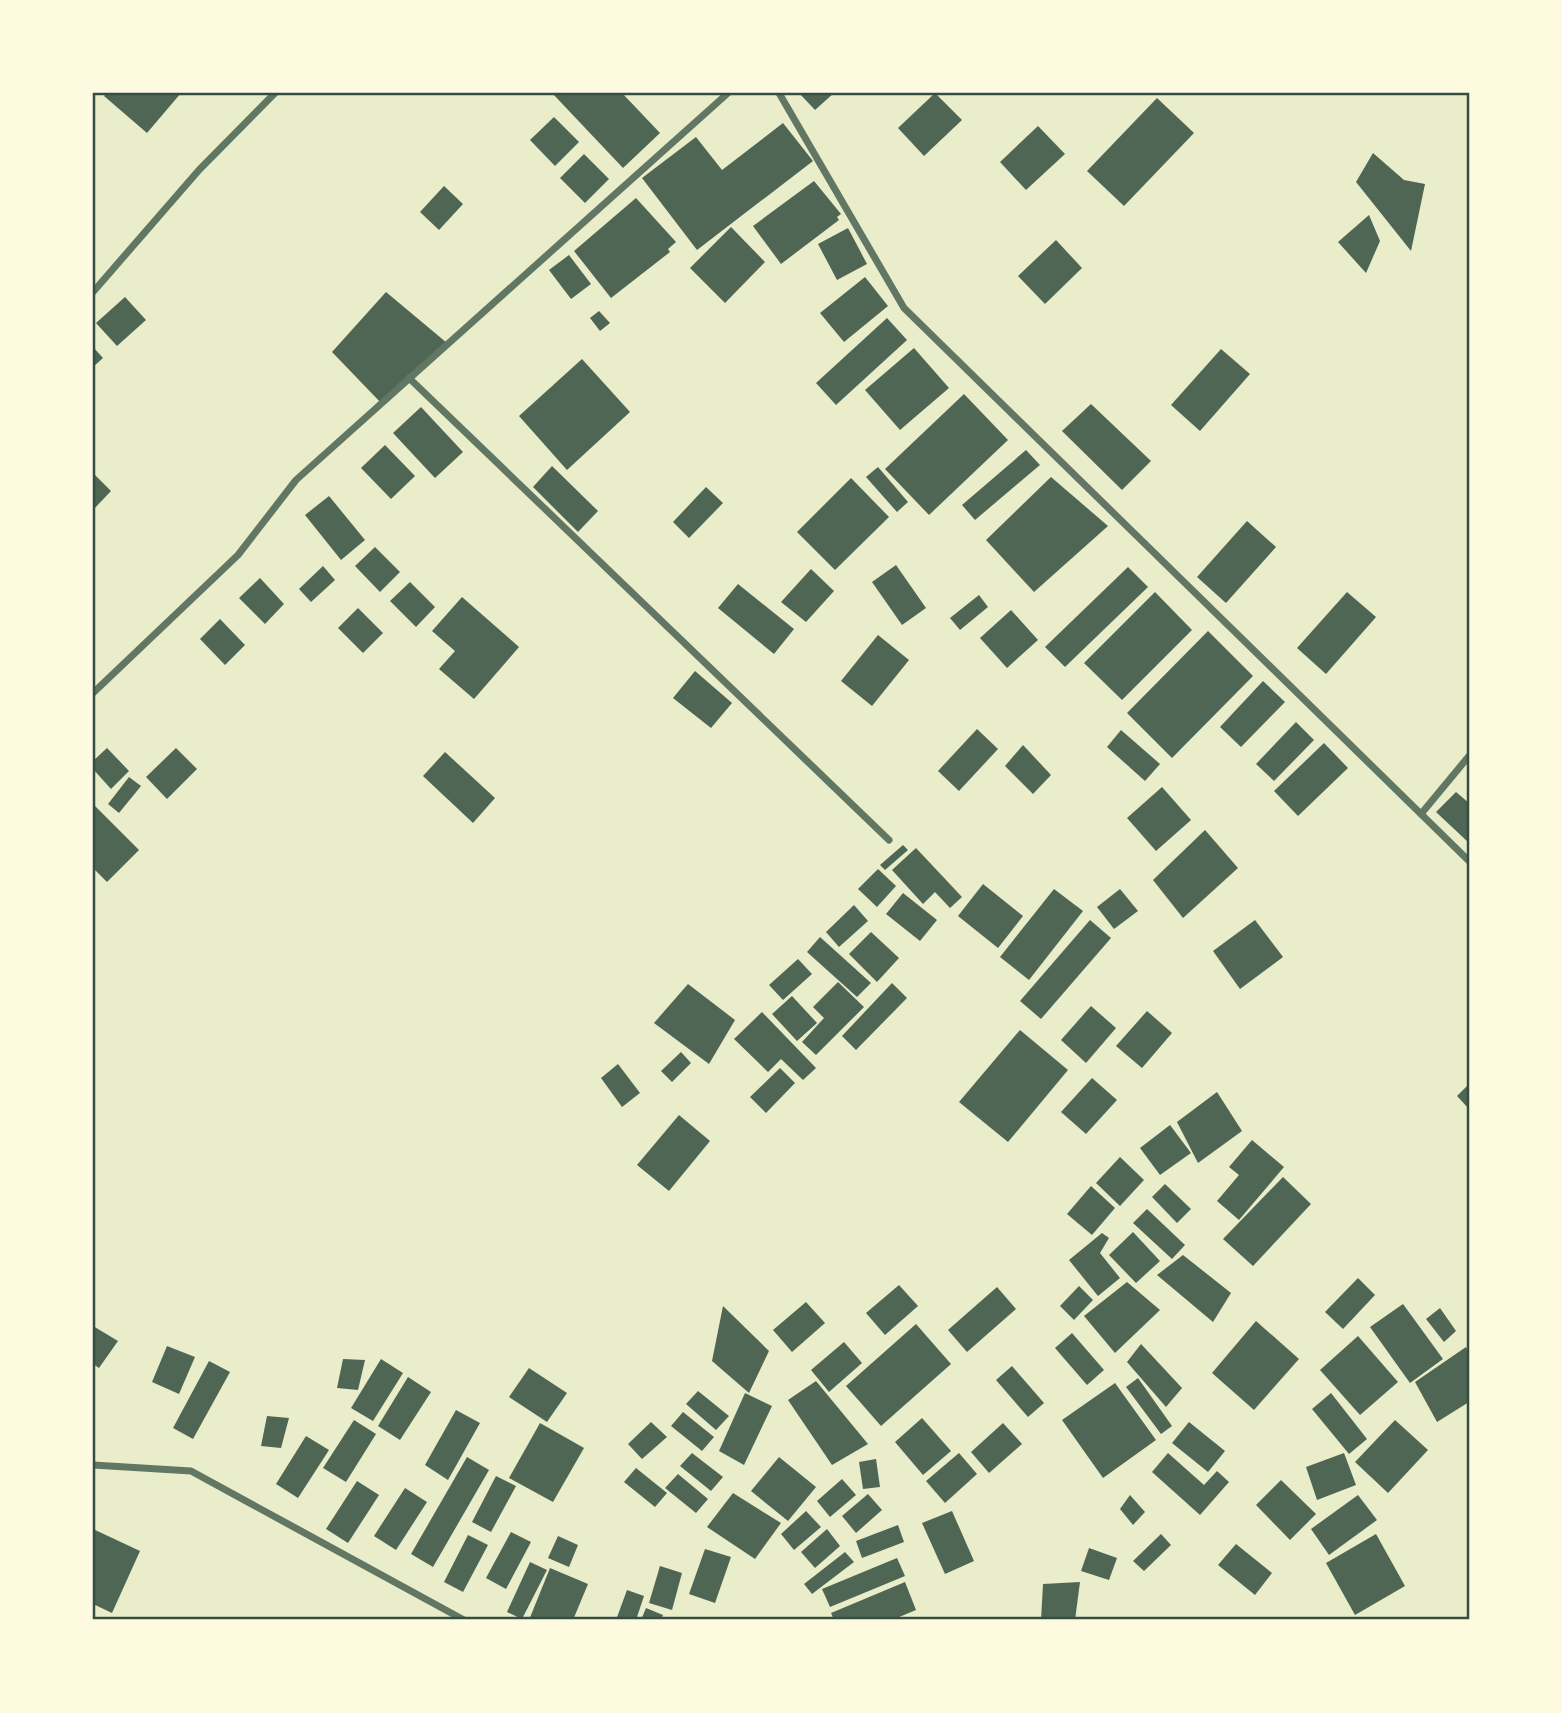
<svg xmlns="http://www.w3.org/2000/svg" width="1562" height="1713" viewBox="0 0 1562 1713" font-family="'Open Sans',sans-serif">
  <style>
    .building { fill: #4f6655 }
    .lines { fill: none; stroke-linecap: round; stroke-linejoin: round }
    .minor { stroke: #617663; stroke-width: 7 }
    .neatline { fill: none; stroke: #344e41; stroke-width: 2.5 }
  </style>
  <rect width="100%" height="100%" fill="#e9edc9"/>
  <!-- building -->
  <g class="building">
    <polygon points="107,93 181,93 147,133 104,96"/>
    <polygon points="552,93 622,93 660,133 623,168"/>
    <polygon points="799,93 834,93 815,110"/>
    <polygon points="935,93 962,120 924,156 898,128"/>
    <polygon points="1157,98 1194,133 1124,206 1087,171"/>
    <polygon points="554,117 579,142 555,166 530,140"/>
    <polygon points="783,123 813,161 697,250 642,178 696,137 722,170"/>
    <polygon points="1038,126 1065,154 1026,190 1000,162"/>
    <polygon points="1373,153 1404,180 1425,184 1411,251 1356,182"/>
    <polygon points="584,154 609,179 585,203 560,178"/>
    <polygon points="814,181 841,214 837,217 839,220 781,264 753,226"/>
    <polygon points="444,186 463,204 439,230 420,212"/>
    <polygon points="636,198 676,242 668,249 670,252 611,298 574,251"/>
    <polygon points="1369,215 1380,241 1366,273 1338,242"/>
    <polygon points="731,227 765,262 725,303 690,268"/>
    <polygon points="848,228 867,264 837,280 818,244"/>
    <polygon points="1056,240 1082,268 1045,304 1018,276"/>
    <polygon points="569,255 591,284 571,299 549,270"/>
    <polygon points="865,277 888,306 844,342 820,313"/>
    <polygon points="386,292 447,343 383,405 332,352"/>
    <polygon points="125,297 146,320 117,346 96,323"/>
    <polygon points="599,311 610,323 600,331 590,318"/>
    <polygon points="887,318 907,340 836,405 816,383"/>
    <polygon points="93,347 103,358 93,367"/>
    <polygon points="914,348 949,388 900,430 865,390"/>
    <polygon points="1221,349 1250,374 1200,431 1171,405"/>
    <polygon points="582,359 630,412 567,470 519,416"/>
    <polygon points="964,394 1008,440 929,515 885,469"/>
    <polygon points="1091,404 1151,461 1122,490 1062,431"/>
    <polygon points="421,407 463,452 435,478 393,433"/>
    <polygon points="385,445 415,476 391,499 361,468"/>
    <polygon points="1026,450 1040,465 975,520 962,505"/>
    <polygon points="552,466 598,511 578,532 533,487"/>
    <polygon points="878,467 908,502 897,512 866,477"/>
    <polygon points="93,473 111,491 93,510"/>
    <polygon points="1051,477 1108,526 1034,592 986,540"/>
    <polygon points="851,478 889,517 835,570 797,532"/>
    <polygon points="706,487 723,503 689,538 673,522"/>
    <polygon points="329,496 365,540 341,560 305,515"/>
    <polygon points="1247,521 1276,547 1226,603 1197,577"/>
    <polygon points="375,547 400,572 380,592 355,566"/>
    <polygon points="896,565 926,608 902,625 872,582"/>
    <polygon points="323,566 335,580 311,602 299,589"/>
    <polygon points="1128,567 1148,587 1065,667 1045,647"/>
    <polygon points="811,569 834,591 806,622 781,602"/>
    <polygon points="260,578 284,604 265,624 239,598"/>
    <polygon points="410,582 435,607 416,627 390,601"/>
    <polygon points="738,584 794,629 774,654 718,608"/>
    <polygon points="1155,592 1192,630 1122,700 1084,663"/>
    <polygon points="1347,592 1376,617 1326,674 1297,648"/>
    <polygon points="979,595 988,607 960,630 950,618"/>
    <polygon points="462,597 519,647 474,699 439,669 455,651 432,631"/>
    <polygon points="358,608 383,633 363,653 338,628"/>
    <polygon points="1011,610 1038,640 1007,668 980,638"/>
    <polygon points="220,619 245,645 225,665 200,639"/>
    <polygon points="1208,631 1253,676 1172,758 1127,713"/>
    <polygon points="878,635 909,660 872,706 841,681"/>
    <polygon points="695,671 732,703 711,728 673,698"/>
    <polygon points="1263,681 1285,702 1241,747 1220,727"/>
    <polygon points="1296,722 1314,740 1274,781 1256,764"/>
    <polygon points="977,729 998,749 959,791 938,771"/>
    <polygon points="1121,730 1160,764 1145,781 1107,747"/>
    <polygon points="1324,743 1348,768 1298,816 1274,791"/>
    <polygon points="1023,745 1051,775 1033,794 1005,766"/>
    <polygon points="107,748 129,771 111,789 93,769 93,761"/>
    <polygon points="176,748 197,769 167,799 146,777"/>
    <polygon points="445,752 495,798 473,823 423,776"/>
    <polygon points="129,777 141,786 119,813 108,804"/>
    <polygon points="1162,787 1191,820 1156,851 1127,818"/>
    <polygon points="1456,792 1469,803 1469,843 1436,812"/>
    <polygon points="93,804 139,850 107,882 93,868"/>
    <polygon points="1205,830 1238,868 1183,918 1153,880"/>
    <polygon points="903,845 908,850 885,870 880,865"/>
    <polygon points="916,848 962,897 950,908 935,892 923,904 892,870"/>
    <polygon points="878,869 896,886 877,907 858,889"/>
    <polygon points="983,884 1023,916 998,948 958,916"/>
    <polygon points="1054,889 1083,911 1029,980 1000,957"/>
    <polygon points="1120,889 1138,911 1114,929 1097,907"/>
    <polygon points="903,893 937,920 920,941 886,914"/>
    <polygon points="854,905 868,921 839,947 826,932"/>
    <polygon points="1090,920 1111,938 1041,1019 1020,1001"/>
    <polygon points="1255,920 1283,957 1240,989 1213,951"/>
    <polygon points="871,932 899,958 877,982 849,954"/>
    <polygon points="820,937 871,983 857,997 807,952"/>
    <polygon points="798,959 812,974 783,1000 769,985"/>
    <polygon points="838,982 864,1007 816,1055 802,1042 824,1018 813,1007"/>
    <polygon points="892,983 907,998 856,1050 842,1036"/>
    <polygon points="688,984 735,1020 709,1064 654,1023"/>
    <polygon points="792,996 817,1023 797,1041 772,1014"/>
    <polygon points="1091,1006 1116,1028 1086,1063 1061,1040"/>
    <polygon points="1147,1011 1172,1033 1142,1068 1116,1046"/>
    <polygon points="762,1012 816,1068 803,1080 781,1059 768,1072 734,1039"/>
    <polygon points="1020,1030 1068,1070 1008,1142 959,1102"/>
    <polygon points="681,1052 691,1063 672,1082 661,1071"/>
    <polygon points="618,1064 640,1093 622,1107 601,1078"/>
    <polygon points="780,1068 795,1083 766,1113 750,1097"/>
    <polygon points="1092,1078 1117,1100 1086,1134 1061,1112"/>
    <polygon points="1469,1084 1469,1109 1457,1096"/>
    <polygon points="1217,1092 1242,1131 1198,1163 1177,1122"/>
    <polygon points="679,1115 710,1141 669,1191 637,1165"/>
    <polygon points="1170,1125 1191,1153 1160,1175 1140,1148"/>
    <polygon points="1252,1140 1284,1167 1239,1220 1217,1201 1239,1175 1229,1167"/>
    <polygon points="1120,1157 1144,1180 1120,1206 1096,1183"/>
    <polygon points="1283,1177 1311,1204 1253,1266 1223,1239"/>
    <polygon points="1165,1184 1191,1209 1177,1223 1152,1197"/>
    <polygon points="1091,1186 1115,1208 1092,1235 1067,1214"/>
    <polygon points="1147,1209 1185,1245 1172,1259 1133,1223"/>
    <polygon points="1133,1232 1160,1261 1136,1283 1109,1255"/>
    <polygon points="1102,1233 1109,1238 1100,1253 1120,1278 1098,1296 1069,1260"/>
    <polygon points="1183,1255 1231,1293 1213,1322 1157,1275"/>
    <polygon points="1358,1278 1375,1295 1343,1329 1325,1312"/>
    <polygon points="1127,1282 1160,1310 1115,1353 1084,1316"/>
    <polygon points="899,1285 918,1306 885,1335 866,1313"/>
    <polygon points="1079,1286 1093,1300 1074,1320 1060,1306"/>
    <polygon points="997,1287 1016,1309 967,1352 948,1330"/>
    <polygon points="806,1302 825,1323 792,1352 773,1330"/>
    <polygon points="1403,1304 1443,1359 1410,1383 1370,1327"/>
    <polygon points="723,1306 769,1351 749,1393 712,1361"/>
    <polygon points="1440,1308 1456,1331 1444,1342 1426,1319"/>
    <polygon points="1256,1321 1299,1359 1254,1410 1212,1373"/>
    <polygon points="916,1324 951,1364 881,1426 846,1386"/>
    <polygon points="93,1326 118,1341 99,1368 93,1364"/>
    <polygon points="1072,1333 1104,1370 1087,1385 1055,1348"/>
    <polygon points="1358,1336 1398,1382 1360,1415 1320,1370"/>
    <polygon points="844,1342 862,1363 829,1392 811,1370"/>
    <polygon points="1141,1344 1182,1388 1166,1407 1127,1362"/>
    <polygon points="167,1346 195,1357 179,1394 152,1382"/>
    <polygon points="1466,1347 1469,1353 1469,1402 1437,1422 1415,1382"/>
    <polygon points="343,1359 365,1360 358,1390 337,1388"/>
    <polygon points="381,1359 403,1373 373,1421 351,1408"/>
    <polygon points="209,1361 230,1372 193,1439 173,1428"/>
    <polygon points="1012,1366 1044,1403 1028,1417 996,1380"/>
    <polygon points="529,1368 567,1393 547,1422 509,1397"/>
    <polygon points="408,1377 431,1392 400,1440 378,1426"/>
    <polygon points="1138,1378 1172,1426 1161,1434 1126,1387"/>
    <polygon points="816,1381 868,1444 832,1465 788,1400"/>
    <polygon points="1115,1383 1156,1440 1103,1478 1062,1420"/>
    <polygon points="698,1391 729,1416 716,1430 686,1404"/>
    <polygon points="745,1393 772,1406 744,1465 719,1451"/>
    <polygon points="1331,1393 1367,1439 1349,1454 1312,1409"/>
    <polygon points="456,1410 480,1423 448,1480 425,1465"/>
    <polygon points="683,1412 714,1437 702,1451 671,1426"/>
    <polygon points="267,1416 289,1418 281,1448 261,1446"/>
    <polygon points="922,1418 951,1451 923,1475 895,1442"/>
    <polygon points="354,1420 376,1434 346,1482 323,1468"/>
    <polygon points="1395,1420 1428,1450 1388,1493 1355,1462"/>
    <polygon points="651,1422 667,1437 642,1459 628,1444"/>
    <polygon points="1189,1422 1225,1451 1208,1472 1172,1443"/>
    <polygon points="540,1423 584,1448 553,1502 509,1478"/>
    <polygon points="1003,1423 1022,1444 989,1473 971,1452"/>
    <polygon points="306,1436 329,1450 298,1498 276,1484"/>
    <polygon points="692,1453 723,1477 711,1491 680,1466"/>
    <polygon points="959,1453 977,1474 945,1503 926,1481"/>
    <polygon points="1168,1453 1204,1485 1217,1471 1229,1482 1200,1515 1152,1472"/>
    <polygon points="1344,1453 1356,1485 1317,1500 1306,1467"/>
    <polygon points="467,1457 489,1470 433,1567 411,1554"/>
    <polygon points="779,1457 816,1487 788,1521 751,1491"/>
    <polygon points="876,1459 880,1487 863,1489 859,1462"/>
    <polygon points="636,1468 667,1493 655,1507 624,1482"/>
    <polygon points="678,1474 708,1499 696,1513 665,1488"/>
    <polygon points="496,1476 516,1486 491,1532 472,1522"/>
    <polygon points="842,1479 856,1495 830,1517 817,1501"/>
    <polygon points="1281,1480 1316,1514 1290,1540 1256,1505"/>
    <polygon points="357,1481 379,1495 348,1543 326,1529"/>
    <polygon points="405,1488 427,1502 396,1550 374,1536"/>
    <polygon points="733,1493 781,1523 755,1559 707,1527"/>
    <polygon points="868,1494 882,1510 856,1533 842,1516"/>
    <polygon points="1130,1495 1145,1512 1133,1525 1120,1509"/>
    <polygon points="1358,1495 1377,1520 1329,1555 1311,1529"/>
    <polygon points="806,1511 821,1527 794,1550 781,1534"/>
    <polygon points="952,1511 974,1561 945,1574 922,1523"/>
    <polygon points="898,1525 904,1542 862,1558 856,1541"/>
    <polygon points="93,1529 140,1551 112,1613 93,1604"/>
    <polygon points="827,1529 840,1546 815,1568 801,1552"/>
    <polygon points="511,1532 531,1542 506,1589 486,1578"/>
    <polygon points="1161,1534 1171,1545 1144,1571 1133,1561"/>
    <polygon points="1376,1534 1405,1586 1355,1615 1326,1563"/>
    <polygon points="468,1535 488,1545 463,1592 444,1582"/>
    <polygon points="558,1536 578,1545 569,1567 548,1558"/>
    <polygon points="1236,1544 1272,1573 1255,1595 1218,1565"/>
    <polygon points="1089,1548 1117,1558 1109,1580 1081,1571"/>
    <polygon points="705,1549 731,1557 715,1603 689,1594"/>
    <polygon points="845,1552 854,1562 812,1594 804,1584"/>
    <polygon points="897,1558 905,1576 830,1607 822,1589"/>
    <polygon points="530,1562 547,1570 522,1619 507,1612"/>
    <polygon points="660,1566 682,1573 672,1610 649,1603"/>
    <polygon points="550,1568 588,1584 573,1620 529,1620"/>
    <polygon points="905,1582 916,1610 892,1620 834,1620 831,1613"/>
    <polygon points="1080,1582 1075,1620 1041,1620 1043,1584"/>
    <polygon points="627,1590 644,1596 636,1620 616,1620"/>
    <polygon points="646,1608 663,1615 661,1620 641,1620"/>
  </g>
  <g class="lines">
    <!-- minor -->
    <g class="minor">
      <polyline points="779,93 904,308 1469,861"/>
      <polyline points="93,292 199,170 275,93"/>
      <polyline points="409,378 889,840"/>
      <polyline points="93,693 238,555 296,480 728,93"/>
      <polyline points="1421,814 1469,756"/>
      <polyline points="93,1465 191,1471 464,1620"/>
    </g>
  </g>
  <!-- border -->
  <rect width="1562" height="1713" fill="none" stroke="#fefae0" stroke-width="189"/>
  <rect x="94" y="94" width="1374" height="1524" class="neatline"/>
</svg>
